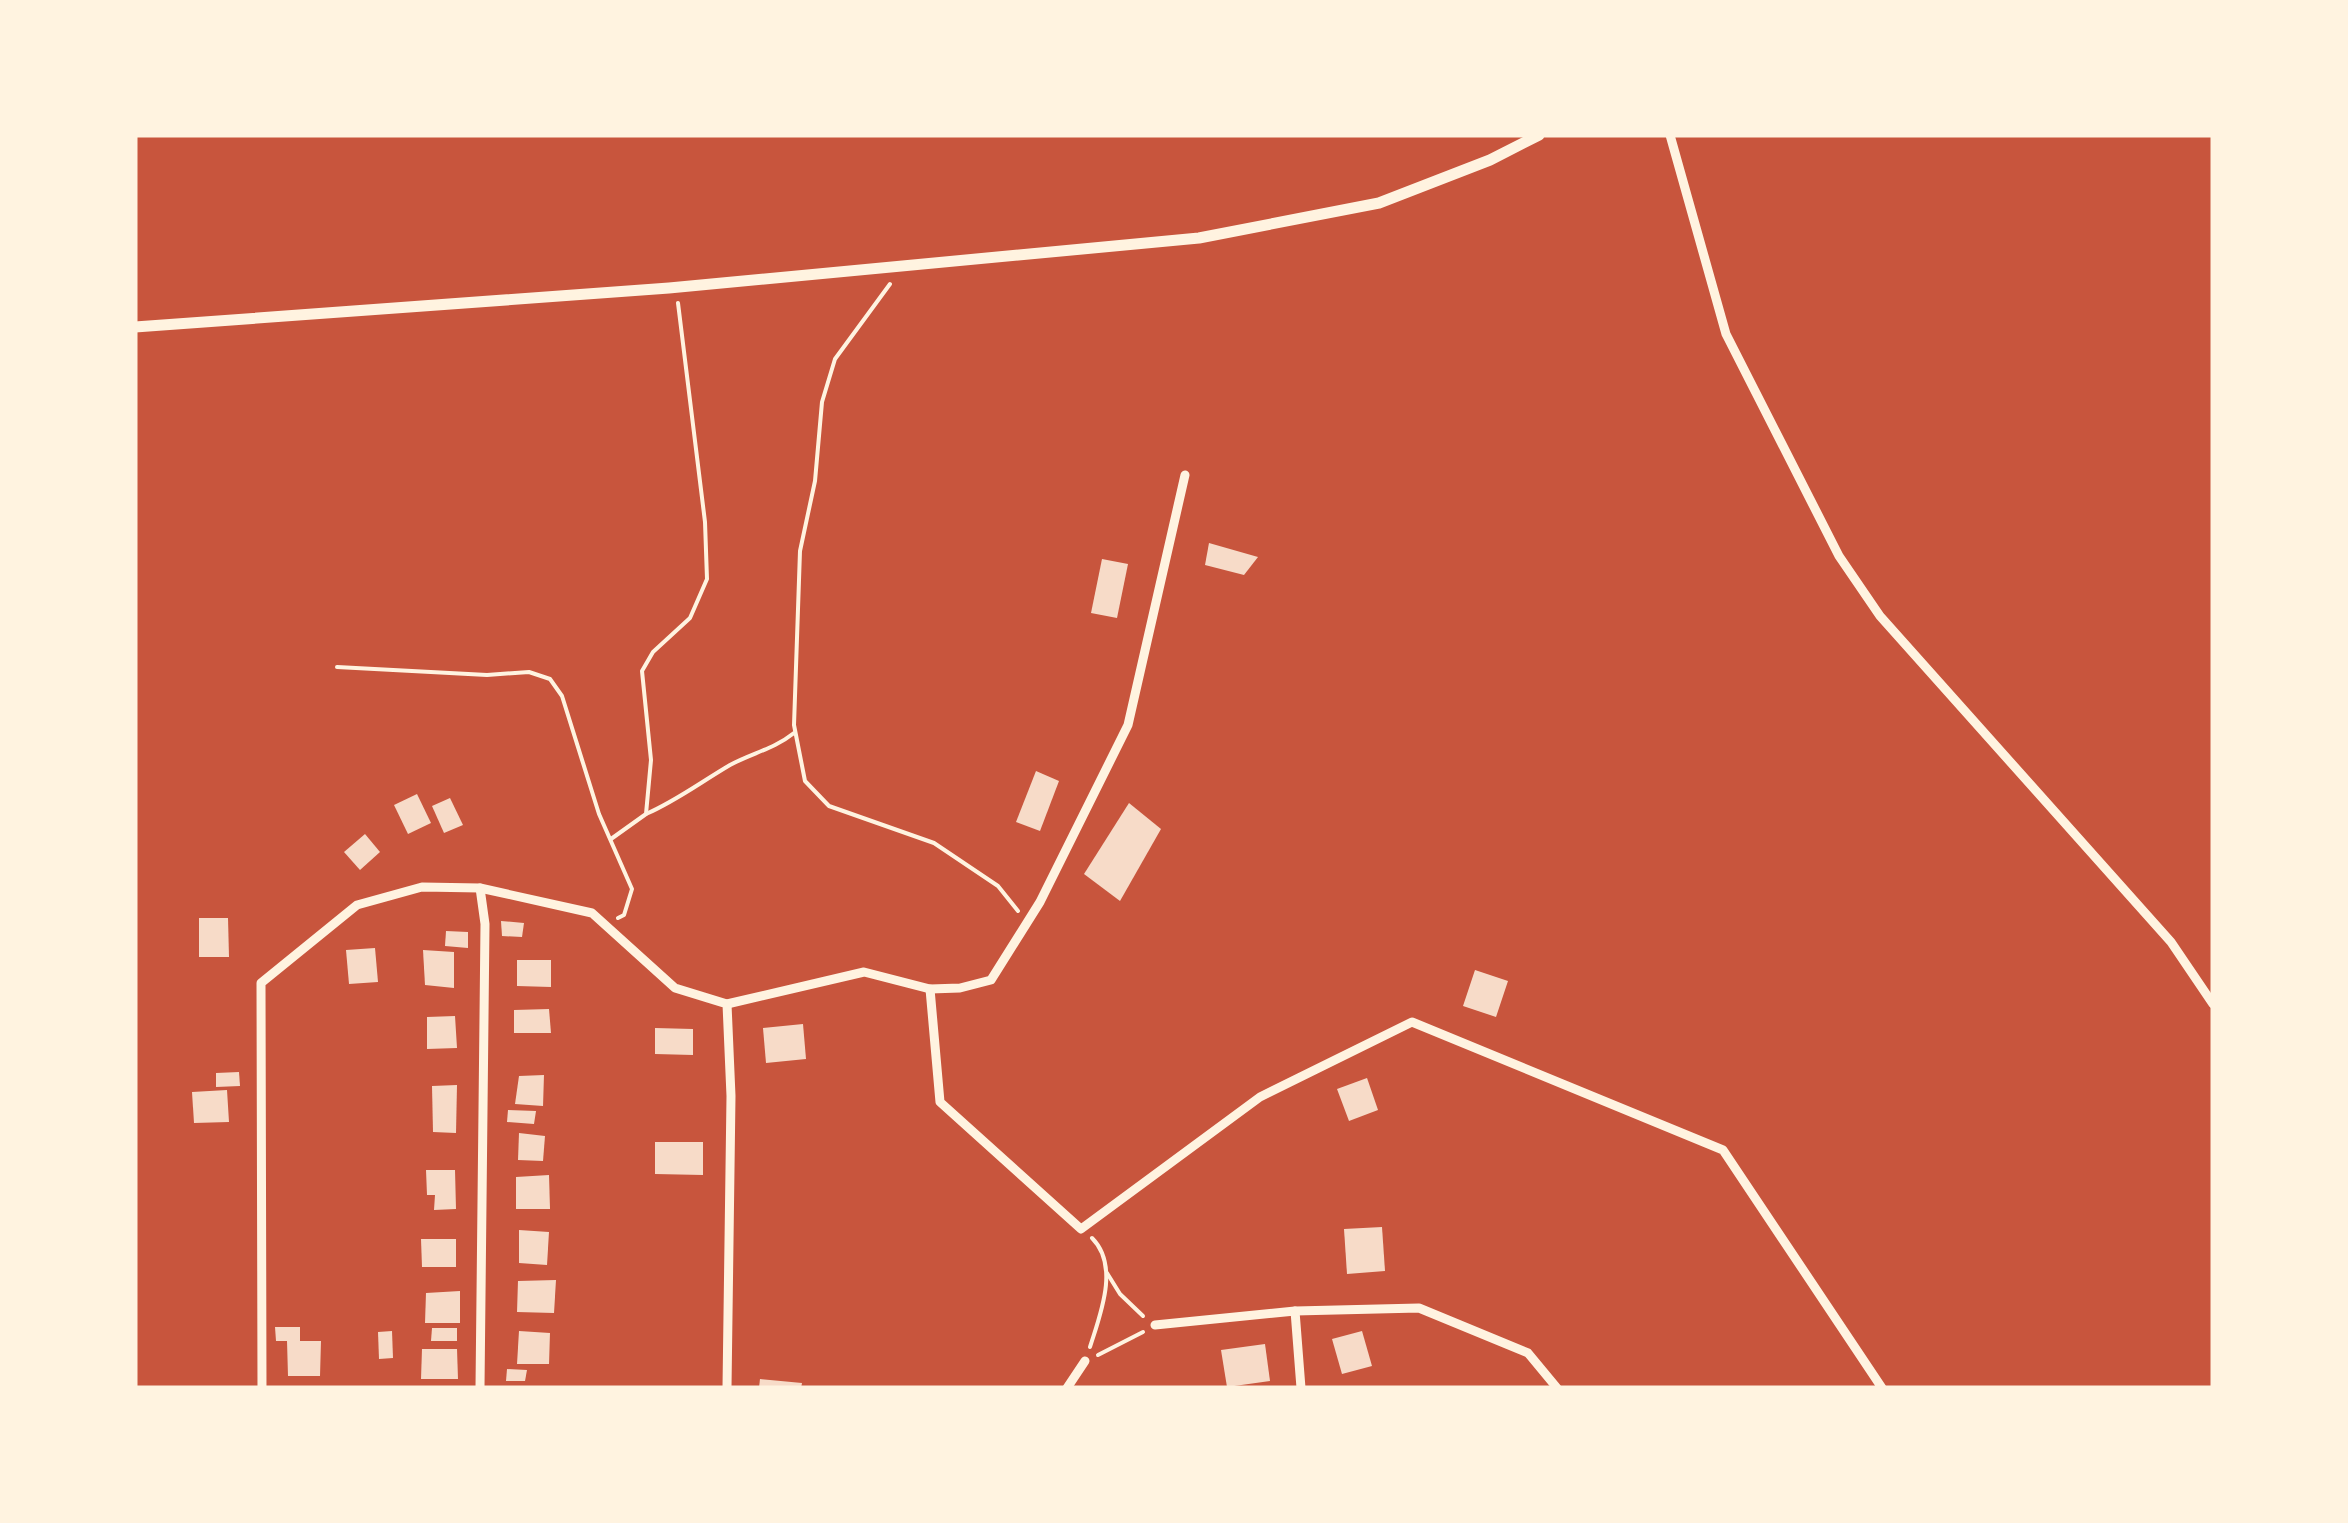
<svg xmlns="http://www.w3.org/2000/svg" width="2348" height="1523" viewBox="0 0 2348 1523" font-family="'Source Sans 3',sans-serif">
  <style>
    .building { fill: #f7dbc8 }
    .lines { fill: none; stroke-linecap: round; stroke-linejoin: round }
    .path { stroke: #fff3e0; stroke-width: 4 }
    .minor { stroke: #fff3e0; stroke-width: 9 }
    .tertiary { stroke: #fff3e0; stroke-width: 11 }
  </style>
  <rect width="100%" height="100%" fill="#c8553d"/>
  <!-- building -->
  <g class="building">
    <polygon points="1209,543 1258,557 1244,575 1205,565"/>
    <polygon points="1102,559 1128,564 1117,618 1091,613"/>
    <polygon points="1036,771 1059,781 1040,831 1016,822"/>
    <polygon points="417,794 431,823 408,834 394,805"/>
    <polygon points="450,798 463,825 444,833 432,806"/>
    <polygon points="1129,803 1161,829 1120,901 1084,874"/>
    <polygon points="365,834 380,852 360,870 344,852"/>
    <polygon points="199,918 228,918 229,957 199,957"/>
    <polygon points="501,921 524,923 522,937 502,936"/>
    <polygon points="446,931 468,932 468,948 445,946"/>
    <polygon points="375,948 378,982 349,984 346,950"/>
    <polygon points="423,950 454,952 454,988 425,985"/>
    <polygon points="517,960 551,960 551,987 517,986"/>
    <polygon points="1475,970 1508,981 1496,1017 1463,1006"/>
    <polygon points="549,1009 551,1033 514,1033 514,1010"/>
    <polygon points="455,1016 457,1048 427,1049 427,1017"/>
    <polygon points="803,1024 806,1059 766,1063 763,1028"/>
    <polygon points="655,1028 693,1029 693,1055 655,1054"/>
    <polygon points="239,1072 240,1086 216,1087 216,1073"/>
    <polygon points="544,1075 543,1106 515,1104 519,1076"/>
    <polygon points="1367,1078 1378,1110 1349,1121 1337,1089"/>
    <polygon points="457,1085 456,1133 433,1132 432,1086"/>
    <polygon points="227,1090 229,1122 194,1123 192,1092"/>
    <polygon points="508,1110 536,1111 534,1124 507,1122"/>
    <polygon points="519,1133 545,1136 543,1161 518,1160"/>
    <polygon points="655,1142 703,1142 703,1175 655,1174"/>
    <polygon points="426,1170 455,1170 456,1209 434,1210 435,1195 427,1195"/>
    <polygon points="549,1175 550,1209 516,1209 516,1177"/>
    <polygon points="1382,1227 1385,1271 1347,1274 1344,1229"/>
    <polygon points="519,1230 549,1232 547,1265 519,1263"/>
    <polygon points="421,1239 456,1239 456,1267 422,1267"/>
    <polygon points="556,1280 554,1313 517,1312 518,1281"/>
    <polygon points="460,1291 460,1323 425,1323 426,1293"/>
    <polygon points="275,1327 300,1327 300,1341 321,1341 320,1376 288,1376 287,1341 276,1341"/>
    <polygon points="432,1328 457,1328 457,1341 431,1341"/>
    <polygon points="392,1331 393,1358 379,1359 378,1332"/>
    <polygon points="519,1331 550,1333 549,1364 517,1364"/>
    <polygon points="1362,1331 1372,1366 1342,1374 1332,1339"/>
    <polygon points="1265,1344 1270,1381 1227,1387 1221,1350"/>
    <polygon points="422,1349 457,1349 458,1379 421,1379"/>
    <polygon points="507,1369 527,1370 525,1381 506,1381"/>
    <polygon points="760,1379 802,1383 801,1388 759,1388"/>
  </g>
  <g class="lines">
    <!-- path -->
    <g class="path">
      <polyline points="890,284 835,359 822,402 815,481 800,551 794,725 805,781 829,806 934,843 998,886 1018,911"/>
      <polyline points="337,667 487,675 529,672 550,679 562,696 599,814 632,889 624,915 618,918"/>
      <path d="M646,814C676,801 701,782 730,765C752,753 774,749 794,733"/>
      <polyline points="611,839 646,814 651,760 642,671 653,652 690,618 707,579 705,522 678,303"/>
      <polyline points="1107,1273 1120,1294 1143,1316"/>
      <path d="M1090,1347C1100,1315 1120,1266 1092,1238"/>
      <polyline points="1098,1355 1143,1332"/>
    </g>
    <!-- minor -->
    <g class="minor">
      <polyline points="1670,135 1726,334 1839,556 1880,616 2171,942 2213,1004"/>
      <polyline points="930,989 940,1102 1081,1229 1260,1097 1412,1022 1723,1150 1882,1388"/>
      <polyline points="727,1004 864,972 930,989 960,988 991,980 1040,902 1128,725 1185,475"/>
      <polyline points="1295,1311 1301,1388"/>
      <polyline points="1155,1325 1295,1311 1419,1308 1528,1353 1557,1388"/>
      <polyline points="262,1388 261,983 357,905 422,887 480,888 592,913 675,988 727,1004 731,1096 727,1388"/>
      <polyline points="480,1388 485,924 480,888"/>
      <polyline points="1067,1388 1085,1361"/>
    </g>
    <!-- tertiary -->
    <polyline class="tertiary" points="135,327 669,288 1199,238 1379,203 1490,160 1539,135"/>
  </g>
  <!-- border -->
  <rect width="2348" height="1523" fill="none" stroke="#fff3e0" stroke-width="275"/>
</svg>
